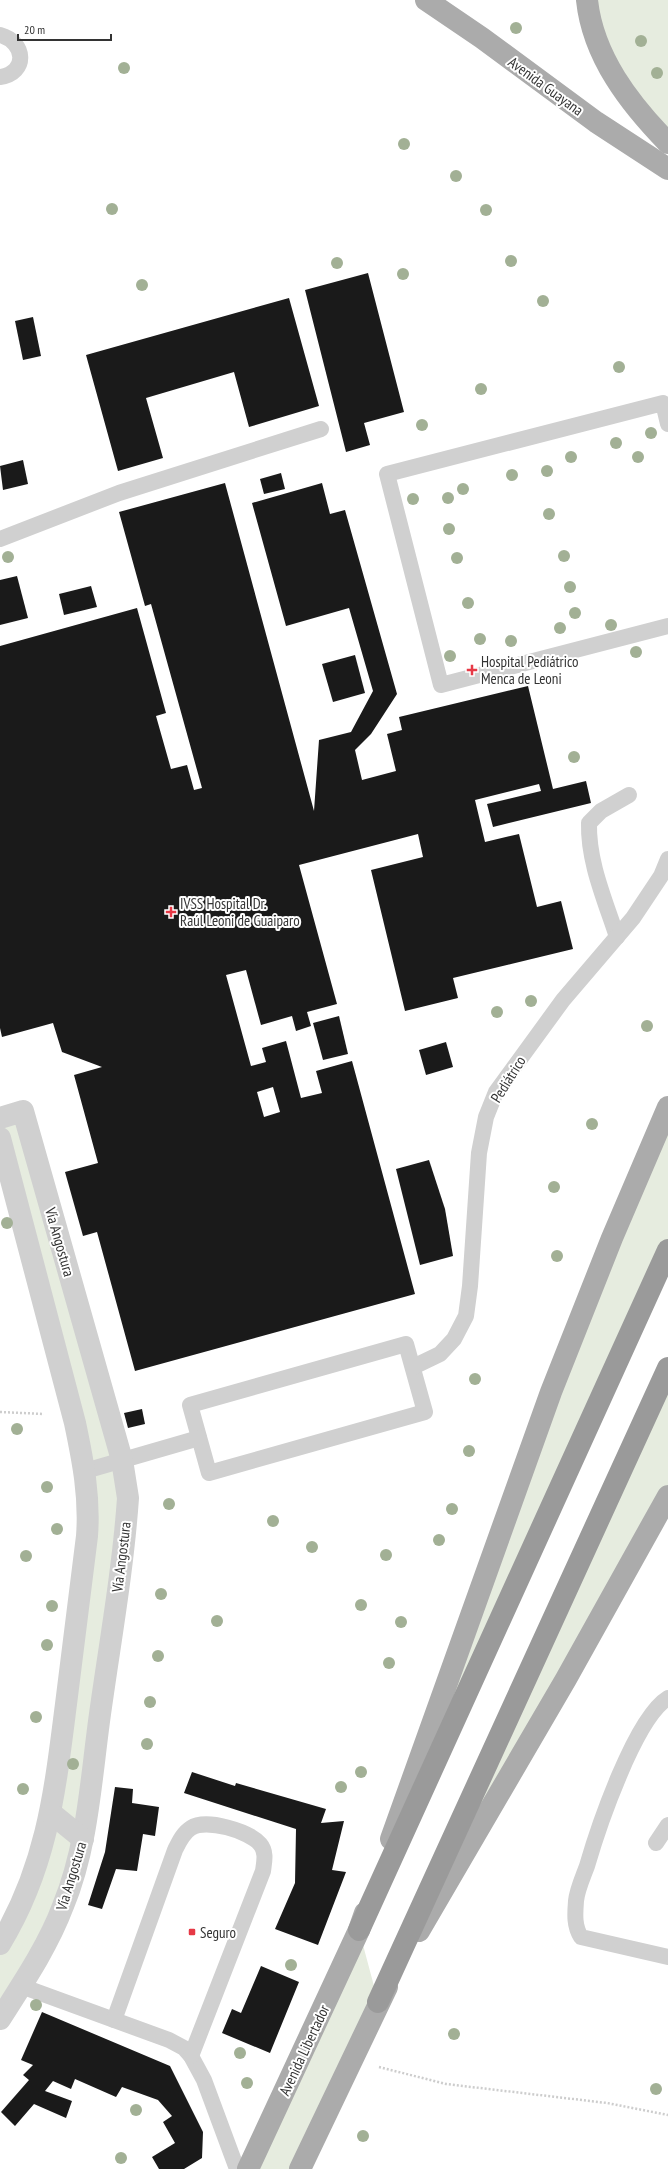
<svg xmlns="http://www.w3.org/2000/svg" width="668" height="2169" viewBox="0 0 668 2169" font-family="'PT Sans Narrow',sans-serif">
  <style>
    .green { fill: #e6ecdf }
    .building { fill: #1a1a1a; fill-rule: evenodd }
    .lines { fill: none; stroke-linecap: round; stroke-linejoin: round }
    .path { stroke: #cdcdcd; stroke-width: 2.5; stroke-dasharray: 2 2; stroke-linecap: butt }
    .service { stroke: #d0d0d0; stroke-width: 16 }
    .minor { stroke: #d0d0d0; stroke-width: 22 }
    .primary { stroke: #ababab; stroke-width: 22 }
    .motorway { stroke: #9a9a9a; stroke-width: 22 }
    .tree { fill: #a2b095 }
    .poi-dot { fill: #e63946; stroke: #fff; stroke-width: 1.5 }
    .labels { text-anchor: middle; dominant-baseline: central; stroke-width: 4; stroke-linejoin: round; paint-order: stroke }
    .street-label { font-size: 15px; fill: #333; stroke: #fff }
    .poi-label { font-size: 15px; fill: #333; stroke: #fff; text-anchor: start }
  </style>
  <rect width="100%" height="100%" fill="#fff"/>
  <!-- green -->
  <g class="green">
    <polygon points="587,0 668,0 668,143 645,120"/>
    <polygon points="668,1107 668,1250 359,1930 378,2001 668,1368 668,1496 378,2002 300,2169 248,2169 359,1930"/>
    <polygon points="23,1111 122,1460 83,1839 0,2019 0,1944 40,1858 89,1508 0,1118"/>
  </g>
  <!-- building -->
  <g class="building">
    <polygon points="368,273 404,412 364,423 370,445 346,452 305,290"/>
    <polygon points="289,298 319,406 249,427 234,372 146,398 163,458 118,471 86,355"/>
    <polygon points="33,317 41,356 23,360 15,321"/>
    <polygon points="23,460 28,484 3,490 0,466"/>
    <polygon points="281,473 285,489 264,494 260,479"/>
    <path d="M225,483L314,811L319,740L351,732L373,691L349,608L286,626L252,503L322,483L330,514L345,510L397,694L371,734L355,750L362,780L396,771L387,734L402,730L399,717L528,686L553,789L586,781L591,803L493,827L487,804L541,791L539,784L475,800L485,842L519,834L537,907L561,901L573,949L453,978L458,998L405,1011L371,870L423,857L418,834L299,865L337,1004L307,1012L311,1026L296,1031L292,1016L261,1025L246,970L226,975L251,1066L266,1062L262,1048L286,1041L301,1098L322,1093L316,1071L352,1061L415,1294L135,1371L97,1232L83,1236L65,1172L98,1163L74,1075L102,1067L62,1052L53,1023L2,1037L0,1028V646L137,608L166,713L156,716L171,769L187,765L194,790L202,788L151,604L145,606L119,512ZM273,1087L280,1112L264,1117L257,1092Z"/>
    <polygon points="17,576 28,618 0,625 0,580"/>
    <polygon points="91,586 97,607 64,615 59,594"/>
    <polygon points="355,655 365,693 333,702 322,664"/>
    <polygon points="339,1016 348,1054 323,1060 313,1023"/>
    <polygon points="446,1042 453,1067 426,1075 419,1050"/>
    <polygon points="429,1160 445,1209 453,1256 420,1265 396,1169"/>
    <polygon points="142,1409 145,1424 128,1428 124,1413"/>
    <polygon points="192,1772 235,1786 236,1783 326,1809 321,1823 344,1821 332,1870 346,1872 318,1945 275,1929 295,1883 296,1829 184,1793"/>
    <polygon points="115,1787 133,1789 132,1803 159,1807 155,1836 143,1834 137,1871 116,1869 102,1909 88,1905 105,1852"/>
    <polygon points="261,1966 299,1982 270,2053 222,2033 232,2009 241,2013"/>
    <polygon points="42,2012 170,2066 203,2132 202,2158 184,2169 159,2169 152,2157 175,2143 163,2122 172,2116 158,2100 122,2087 116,2097 75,2079 71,2089 53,2081 45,2091 72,2101 66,2118 34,2104 15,2126 1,2112 29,2080 23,2075 33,2065 21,2060"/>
  </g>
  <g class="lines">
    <!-- path -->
    <g class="path">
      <polyline points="0,1412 44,1414"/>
      <polyline points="379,2067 446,2084 607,2103 668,2115"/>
    </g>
    <!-- service -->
    <g class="service">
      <path d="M0,35C26,42 28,73 0,77"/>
      <polyline points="668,424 663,403 387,474 441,685 668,626"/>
      <polyline points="0,539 119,493 321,429"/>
      <path d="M617,937C605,900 588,862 589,823L601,811L629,795"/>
      <polygon points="406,1344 425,1412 209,1473 190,1405"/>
      <polyline points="413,1367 440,1354 454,1339 466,1316 470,1286 479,1153 486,1117 496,1092 563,1000 633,918 661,876 668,859"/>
      <polyline points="85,1471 199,1438"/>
      <path d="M668,1698C635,1718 598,1828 587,1866C583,1877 577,1890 576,1901C575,1914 574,1926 581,1937L668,1957"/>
      <polyline points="656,1843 668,1825"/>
      <polyline points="21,1986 169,2040 184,2048 191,2056 204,2080 237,2169"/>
      <path d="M114,2020L175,1850C179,1842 183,1833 191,1828C206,1818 249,1831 260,1844C267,1852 264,1863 263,1871L191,2056"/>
    </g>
    <!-- minor -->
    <g class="minor">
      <path d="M0,1118L23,1111L122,1460L128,1498C123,1570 110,1642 100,1714C91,1778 88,1846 63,1906C48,1946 23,1983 0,2019"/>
      <path d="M0,1138L75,1423C83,1461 90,1497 87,1536C80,1592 73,1648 66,1704C55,1791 47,1867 0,1944"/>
      <polyline points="51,1813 83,1839"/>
    </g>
    <!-- primary -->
    <g class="primary">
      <polyline points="426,0 482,38 596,122 668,169"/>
      <path d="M587,0C593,57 630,104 668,143"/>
      <polyline points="391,1839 551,1392 612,1238 668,1107"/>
      <polyline points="419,1931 566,1679 668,1496"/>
      <polyline points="248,2169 359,1930 365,1913"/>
      <polyline points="300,2169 387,1987"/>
    </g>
    <!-- motorway -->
    <g class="motorway">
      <polyline points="359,1930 668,1250"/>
      <polyline points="378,2002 668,1368"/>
    </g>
  </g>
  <!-- trees -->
  <g class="tree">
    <circle cx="516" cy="28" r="6"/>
    <circle cx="641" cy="41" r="6"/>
    <circle cx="124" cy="68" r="6"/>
    <circle cx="657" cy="73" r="6"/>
    <circle cx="404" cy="144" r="6"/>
    <circle cx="456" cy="176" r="6"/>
    <circle cx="112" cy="209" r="6"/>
    <circle cx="486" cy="210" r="6"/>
    <circle cx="511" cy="261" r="6"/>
    <circle cx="337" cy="263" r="6"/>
    <circle cx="403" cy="274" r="6"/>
    <circle cx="142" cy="285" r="6"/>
    <circle cx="543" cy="301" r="6"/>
    <circle cx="619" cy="367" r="6"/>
    <circle cx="481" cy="389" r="6"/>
    <circle cx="422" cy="425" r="6"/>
    <circle cx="651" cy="433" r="6"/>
    <circle cx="616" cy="443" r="6"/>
    <circle cx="571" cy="457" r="6"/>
    <circle cx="638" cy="457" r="6"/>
    <circle cx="547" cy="471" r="6"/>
    <circle cx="512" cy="475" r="6"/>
    <circle cx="463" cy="489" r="6"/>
    <circle cx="448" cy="498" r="6"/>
    <circle cx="413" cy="499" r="6"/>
    <circle cx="549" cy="514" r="6"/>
    <circle cx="449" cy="529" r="6"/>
    <circle cx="564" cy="556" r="6"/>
    <circle cx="8" cy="557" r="6"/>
    <circle cx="457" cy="558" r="6"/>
    <circle cx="570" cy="587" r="6"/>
    <circle cx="468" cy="603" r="6"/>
    <circle cx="575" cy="613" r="6"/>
    <circle cx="611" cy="625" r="6"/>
    <circle cx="560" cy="628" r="6"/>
    <circle cx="480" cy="639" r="6"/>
    <circle cx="511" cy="641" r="6"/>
    <circle cx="636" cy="652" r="6"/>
    <circle cx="450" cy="656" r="6"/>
    <circle cx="574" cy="757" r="6"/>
    <circle cx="531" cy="1001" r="6"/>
    <circle cx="497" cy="1012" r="6"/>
    <circle cx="647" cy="1026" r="6"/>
    <circle cx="592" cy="1124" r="6"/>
    <circle cx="554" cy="1187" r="6"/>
    <circle cx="7" cy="1223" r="6"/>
    <circle cx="557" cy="1256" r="6"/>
    <circle cx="475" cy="1379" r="6"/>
    <circle cx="17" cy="1429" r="6"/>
    <circle cx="469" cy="1451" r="6"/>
    <circle cx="47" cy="1487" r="6"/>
    <circle cx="169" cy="1504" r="6"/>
    <circle cx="452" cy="1509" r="6"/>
    <circle cx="273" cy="1521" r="6"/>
    <circle cx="57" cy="1529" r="6"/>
    <circle cx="439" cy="1540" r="6"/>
    <circle cx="312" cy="1547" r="6"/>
    <circle cx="386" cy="1555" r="6"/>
    <circle cx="26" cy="1556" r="6"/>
    <circle cx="161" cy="1594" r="6"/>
    <circle cx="361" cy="1605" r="6"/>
    <circle cx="52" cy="1606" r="6"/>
    <circle cx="217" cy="1621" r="6"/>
    <circle cx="401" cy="1622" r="6"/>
    <circle cx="47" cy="1645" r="6"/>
    <circle cx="158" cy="1656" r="6"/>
    <circle cx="389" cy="1663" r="6"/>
    <circle cx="150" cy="1702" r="6"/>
    <circle cx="36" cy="1717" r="6"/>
    <circle cx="147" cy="1744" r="6"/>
    <circle cx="73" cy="1764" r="6"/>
    <circle cx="361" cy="1772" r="6"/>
    <circle cx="341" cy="1787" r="6"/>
    <circle cx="23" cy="1789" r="6"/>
    <circle cx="291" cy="1965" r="6"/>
    <circle cx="36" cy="2005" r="6"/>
    <circle cx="454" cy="2034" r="6"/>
    <circle cx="240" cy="2053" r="6"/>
    <circle cx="247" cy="2083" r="6"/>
    <circle cx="656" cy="2089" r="6"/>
    <circle cx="136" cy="2110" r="6"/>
    <circle cx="363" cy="2136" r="6"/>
    <circle cx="121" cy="2158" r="6"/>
  </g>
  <!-- markers -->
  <g class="poi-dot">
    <path d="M470 664h4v4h4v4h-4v4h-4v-4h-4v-4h4z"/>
    <path d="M169 906h4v4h4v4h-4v4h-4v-4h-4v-4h4z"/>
    <rect x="188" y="1928" width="8" height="8" rx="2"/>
  </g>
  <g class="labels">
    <!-- street labels -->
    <g class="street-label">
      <text transform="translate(546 86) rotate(36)">Avenida Guayana</text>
      <text transform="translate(508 1079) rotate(-58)">Pediátrico</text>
      <text transform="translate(60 1242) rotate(74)">Vía Angostura</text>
      <text transform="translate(121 1557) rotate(-83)">Vía Angostura</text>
      <text transform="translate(71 1876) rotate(-73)">Vía Angostura</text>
      <text transform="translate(304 2050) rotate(-65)">Avenida Libertador</text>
    </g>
    <!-- poi labels -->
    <g class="poi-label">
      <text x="481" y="661">Hospital Pediátrico<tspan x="481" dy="17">Menca de Leoni</tspan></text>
      <text x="180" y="903">IVSS Hospital Dr.<tspan x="180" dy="17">Raúl Leoni de Guaiparo</tspan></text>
      <text x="200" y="1932">Seguro</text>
    </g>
  </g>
  <!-- scale -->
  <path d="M18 34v6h93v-6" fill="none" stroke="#333333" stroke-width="2"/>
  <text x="24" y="34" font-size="12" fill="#333333" stroke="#ffffff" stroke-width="3" paint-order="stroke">20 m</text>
</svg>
